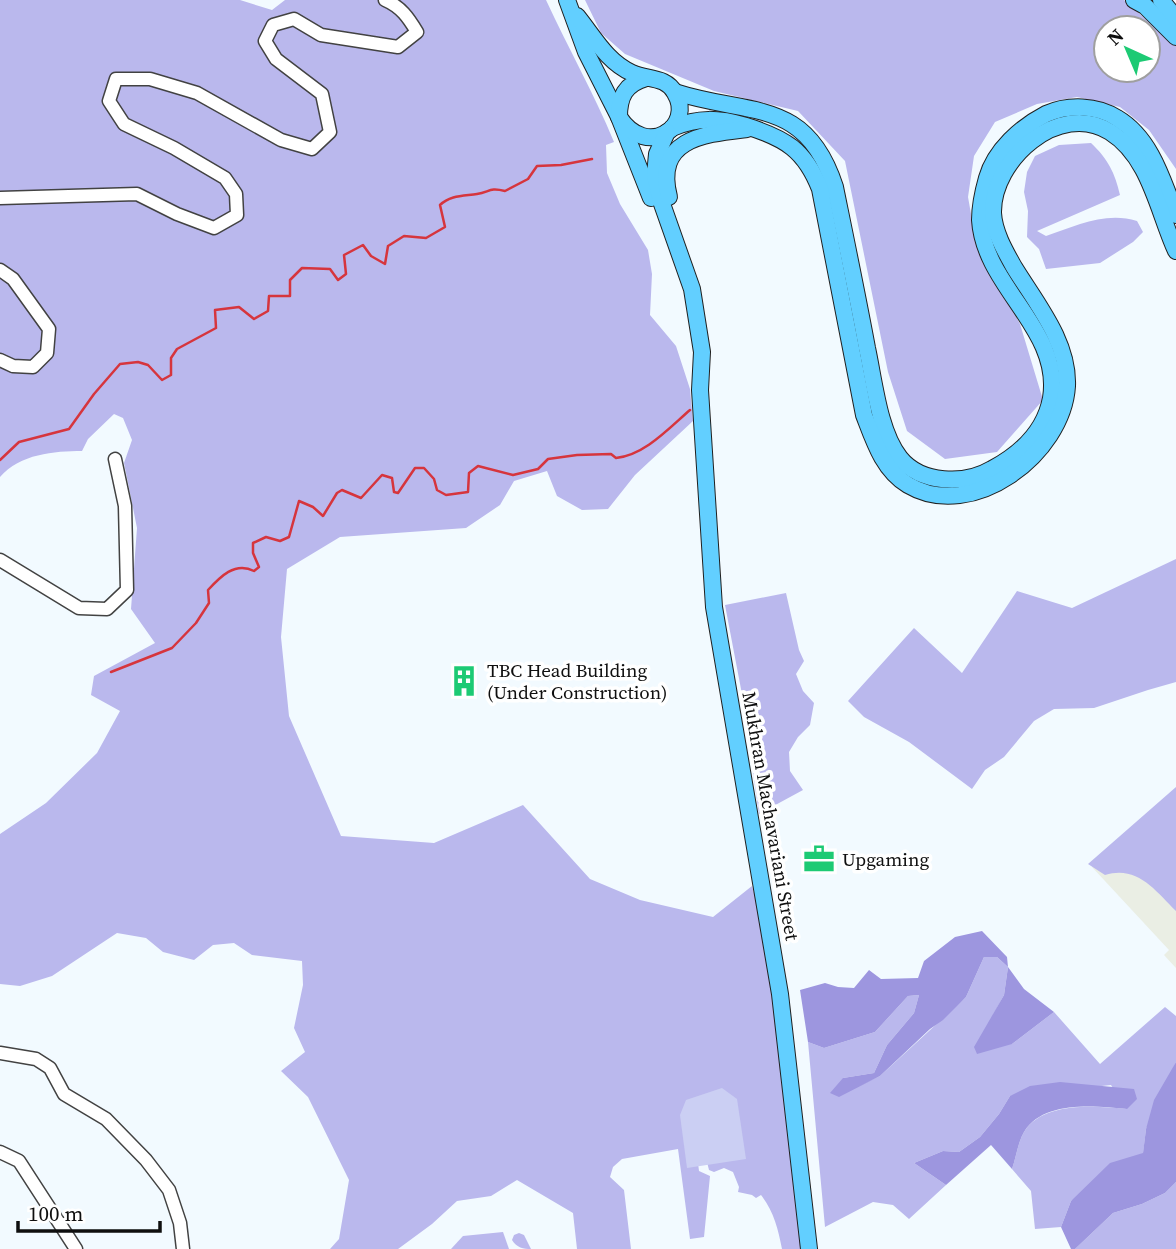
<svg xmlns="http://www.w3.org/2000/svg" width="1176" height="1249" viewBox="0 0 1176 1249" font-family="'Source Serif 4',serif">
  <style>
    .industrial { fill: #eaeee4 }
    .green { fill: #bab8ed; fill-rule: evenodd }
    .forest { fill: #9d96df }
    .pitch { fill: #cbcff3 }
    .lines { fill: none; stroke-linecap: round; stroke-linejoin: round }
    .stream { stroke: #d6353d; stroke-width: 2.5 }
    .minor-casing { stroke: #424242; stroke-width: 15 }
    .major-casing { stroke: #202020; stroke-width: 18 }
    .minor { stroke: #fff; stroke-width: 12 }
    .major { stroke: #62cfff; stroke-width: 16 }
    .labels { text-anchor: middle; dominant-baseline: central; stroke-width: 7; stroke-linejoin: round; paint-order: stroke }
    .poi-label { font-size: 19px; fill: #0f0f0f; stroke: #fff; text-anchor: start }
    .street-label { font-size: 19px; fill: #0f0f0f; stroke: #fff }
  </style>
  <rect width="100%" height="100%" fill="#f2faff"/>
  <!-- industrial -->
  <polygon class="industrial" points="1176,793 1176,968 1164,955 1169,950 1092,867"/>
  <!-- green -->
  <g class="green">
    <path d="M0,0H240L272,10L285,0H546C568,48 594,93 614,142L606,145L607,173L620,204L648,250L652,274L650,315L676,346L690,389L693,421L635,475L608,509L582,510L557,496L547,471L514,481L500,505L466,528L340,537L287,569L281,637L289,716L341,836L434,843L523,805L590,879L640,900L713,917L752,886L761,917L784,1074L801,1249H782C778,1229 774,1212 761,1195L756,1198L752,1195L738,1192L739,1187L733,1172L724,1168L714,1172L709,1170L707,1162L698,1163L699,1171L710,1176L704,1237L690,1239L678,1149L622,1159L613,1167L610,1177L624,1190L631,1249H577L573,1213L517,1180L491,1196L457,1201L432,1224L398,1249H330L339,1239L349,1180L308,1097L281,1071L305,1052L294,1028L303,985L302,961L252,955L234,943L213,945L194,960L163,952L146,938L117,933L52,976L20,986L0,984V834L46,803L97,753L120,711L91,695L94,676L155,643L131,609L137,528L124,463L132,440L123,418L114,414L88,439L82,451C54,451 20,454 0,477Z"/>
    <path d="M585,0H1124L1176,46V169L1149,130L1120,107L1077,97L1037,104L995,122L974,156L968,197L976,242L1020,324L1043,400L997,452L945,459L907,431L888,372L845,161L798,111L714,91L625,54L601,33ZM1106,28H1148V70H1106Z"/>
    <path d="M1091,143C1108,159 1115,173 1120,195L1037,231L1046,236C1075,226 1106,211 1137,221L1143,232L1133,242L1100,263L1046,269L1039,249L1027,237L1028,211L1024,192L1027,172L1035,156L1059,145Z"/>
    <polygon points="1176,559 1176,682 1148,690 1094,708 1054,709 1034,721 1004,757 985,770 972,789 909,742 864,717 848,701 914,628 962,673 1017,591 1072,608"/>
    <polygon points="786,593 799,650 804,661 796,674 803,691 814,703 810,725 798,737 789,752 790,771 803,790 759,814 741,689 725,605"/>
    <path d="M1176,787V911C1155,890 1137,865 1105,875L1088,864Z"/>
    <path d="M984,957H997L1008,967L1004,995L993,1015L1012,1044L1054,1012L1100,1064L1165,1007L1176,1016V1062L1146,1129L1143,1154L1071,1201L1061,1227L1035,1229L1031,1191L1012,1169C1016,1158 1018,1142 1024,1132C1043,1101 1096,1106 1127,1109L1111,1085L1010,1096L999,1114L980,1137L959,1152L943,1151L914,1163L946,1185L909,1219L893,1205L873,1202L825,1227L808,1042L824,1048L875,1032L908,996L919,995L914,1013L887,1045L874,1073L843,1078L859,1086L880,1076L966,997Z"/>
    <polygon points="1176,1182 1176,1249 1075,1249 1113,1213 1142,1204 1165,1193"/>
    <polygon points="503,1232 509,1249 451,1249 463,1236"/>
    <path d="M519,1233L524,1235L531,1249C523,1249 517,1248 512,1240L514,1235Z"/>
  </g>
  <!-- forest -->
  <g class="forest">
    <polygon points="982,931 1007,957 1008,967 1024,989 1054,1012 1012,1044 977,1054 974,1047 1004,995 1008,967 997,957 984,957 966,997 943,1020 930,1029 880,1076 839,1097 830,1093 843,1078 874,1073 887,1045 914,1013 919,995 908,996 875,1032 824,1048 808,1042 800,990 825,983 838,987 854,988 869,970 881,979 918,978 924,961 955,937"/>
    <polygon points="1176,1062 1176,1182 1165,1193 1142,1204 1113,1213 1075,1249 1071,1249 1061,1227 1071,1201 1110,1163 1143,1153 1146,1129 1154,1100"/>
    <path d="M1060,1082L1134,1089L1137,1099L1127,1109C1096,1106 1043,1100 1024,1132C1018,1142 1016,1158 1012,1169L991,1145L946,1185L914,1163L943,1151L959,1152L980,1137L999,1114L1010,1096L1030,1086Z"/>
  </g>
  <!-- pitch -->
  <polygon class="pitch" points="722,1088 737,1099 746,1159 687,1168 680,1115 686,1100"/>
  <g class="lines">
    <!-- stream -->
    <g class="stream">
      <path d="M0,460L19,442L69,429L94,394L120,364L138,362L148,365L162,380L171,375V358L177,349L216,328L215,310L239,307L254,319L268,311L269,296H290V280L302,268L330,269L338,280L346,274L344,255L363,245L371,256L385,264L388,246L404,236L426,238L445,227L440,205C450,195 464,196 477,194C490,192 489,187 505,191L528,179L537,166L561,165L592,159"/>
      <path d="M111,672L172,648L196,623L209,603L208,590C220,577 235,561 254,571L259,567L253,553V543L266,537L280,541L289,537L299,501L313,507L323,516L337,493L342,490L361,498L382,475L392,478L394,492L398,493L415,468H424L434,479L437,490L446,495L468,492L469,473L478,466L513,475L538,469L548,459L577,455L611,454L616,458C645,455 669,428 690,410"/>
    </g>
    <defs>
      <g id="minor">
        <path d="M0,198L137,194L177,214L214,228L237,215L236,194L225,178L174,148L124,124L109,101L116,79H150L197,93L281,140L312,149L330,132L322,94L276,59L265,41L273,25L294,19L321,35L398,47L417,32C408,17 401,7 385,0"/>
        <polyline points="0,270 13,279 49,329 47,353 33,367 13,366 0,360"/>
        <polyline points="0,560 79,608 107,609 127,590 125,506 115,459"/>
        <polyline points="0,1053 36,1059 50,1068 64,1094 106,1119 146,1160 169,1190 180,1223 183,1249"/>
        <polyline points="0,1152 19,1161 76,1249"/>
      </g>
      <g id="major">
        <polyline points="567,0 586,52 619,117 651,198"/>
        <polyline points="1134,0 1145,6 1176,37"/>
        <polyline points="1161,0 1176,18"/>
        <path d="M577,16C594,37 607,62 632,73C647,80 666,76 675,93C695,126 647,160 619,117C619,97 625,84 646,78"/>
        <path d="M675,92C749,116 806,97 835,187C846,241 857,294 867,348C874,380 879,432 900,458C921,484 965,485 992,469C1020,454 1045,431 1051,398C1062,329 984,287 980,220C980,206 983,192 987,178C995,150 1021,127 1046,114C1068,104 1097,105 1117,118C1151,138 1163,181 1176,215"/>
        <path d="M672,128C699,117 718,118 746,126C785,138 805,150 820,189L864,415C874,441 883,470 908,485C972,523 1063,454 1067,386C1069,342 1036,303 1014,267C1005,251 994,232 993,213C992,160 1059,100 1110,132C1150,157 1158,212 1176,251"/>
        <polyline points="667,132 657,154 655,175 661,201 692,289 702,352 700,390 714,607 780,994 809,1249"/>
        <path d="M669,197C654,138 705,134 747,129"/>
      </g>
    </defs>
    <!-- minor casing -->
    <use href="#minor" class="minor-casing"/>
    <!-- major casing -->
    <use href="#major" class="major-casing"/>
    <!-- minor -->
    <use href="#minor" class="minor"/>
    <!-- major -->
    <use href="#major" class="major"/>
  </g>
  <!-- icons -->
  <defs>
    <symbol id="building-bare" viewBox="-9 -9 18 18"><path d="M-4-6H4V6H1V3H-1V6H-4ZM-2.5-4.3h1.7v1.8h-1.7ZM.8-4.3h1.7v1.8H.8ZM-2.5-1h1.7V.8h-1.7ZM.8-1h1.7V.8H.8Z" fill="#1dca74" stroke="#fff" stroke-width="2.5" paint-order="stroke"/></symbol>
    <symbol id="office-bare" viewBox="-9 -9 18 18"><path d="M-6-3h4V-5.5h4V-3h4V5H-6ZM-1-4.5V-3h2v-1.5ZM-6 0V1H6V0Z" fill="#1dca74" stroke="#fff" stroke-width="2.5" paint-order="stroke"/></symbol>
  </defs>
  <g fill-rule="evenodd">
    <use href="#building-bare" x="442" y="659" width="44" height="44"/>
    <use href="#office-bare" x="797" y="837" width="44" height="44"/>
  </g>
  <g class="labels">
    <!-- poi labels -->
    <g class="poi-label">
      <text x="487" y="670">TBC Head Building<tspan x="487" dy="22">(Under Construction)</tspan></text>
      <text x="842" y="859">Upgaming</text>
    </g>
    <!-- street labels -->
    <g class="street-label">
      <text transform="translate(771 816) rotate(80)">Mukhran Machavariani Street</text>
    </g>
  </g>
  <!-- north arrow -->
  <g transform="translate(1127 49) rotate(316)"><circle r="33" fill="#ffffff" stroke="#9f9f9f" stroke-width="2"/>
  <path d="M0-5L12 26L0 18L-12 26Z" fill="#1dca74"/>
  <text y="-10" font-size="19" font-weight="bold" text-anchor="middle" fill="#0f0f0f">N</text>
  </g>
  <!-- scale -->
  <path d="M18 1221v10h142v-10" fill="none" stroke="#0f0f0f" stroke-width="3.5"/>
  <text x="28" y="1221" font-size="21" fill="#0f0f0f" stroke="#ffffff" stroke-width="5" paint-order="stroke">100 m</text>
</svg>
